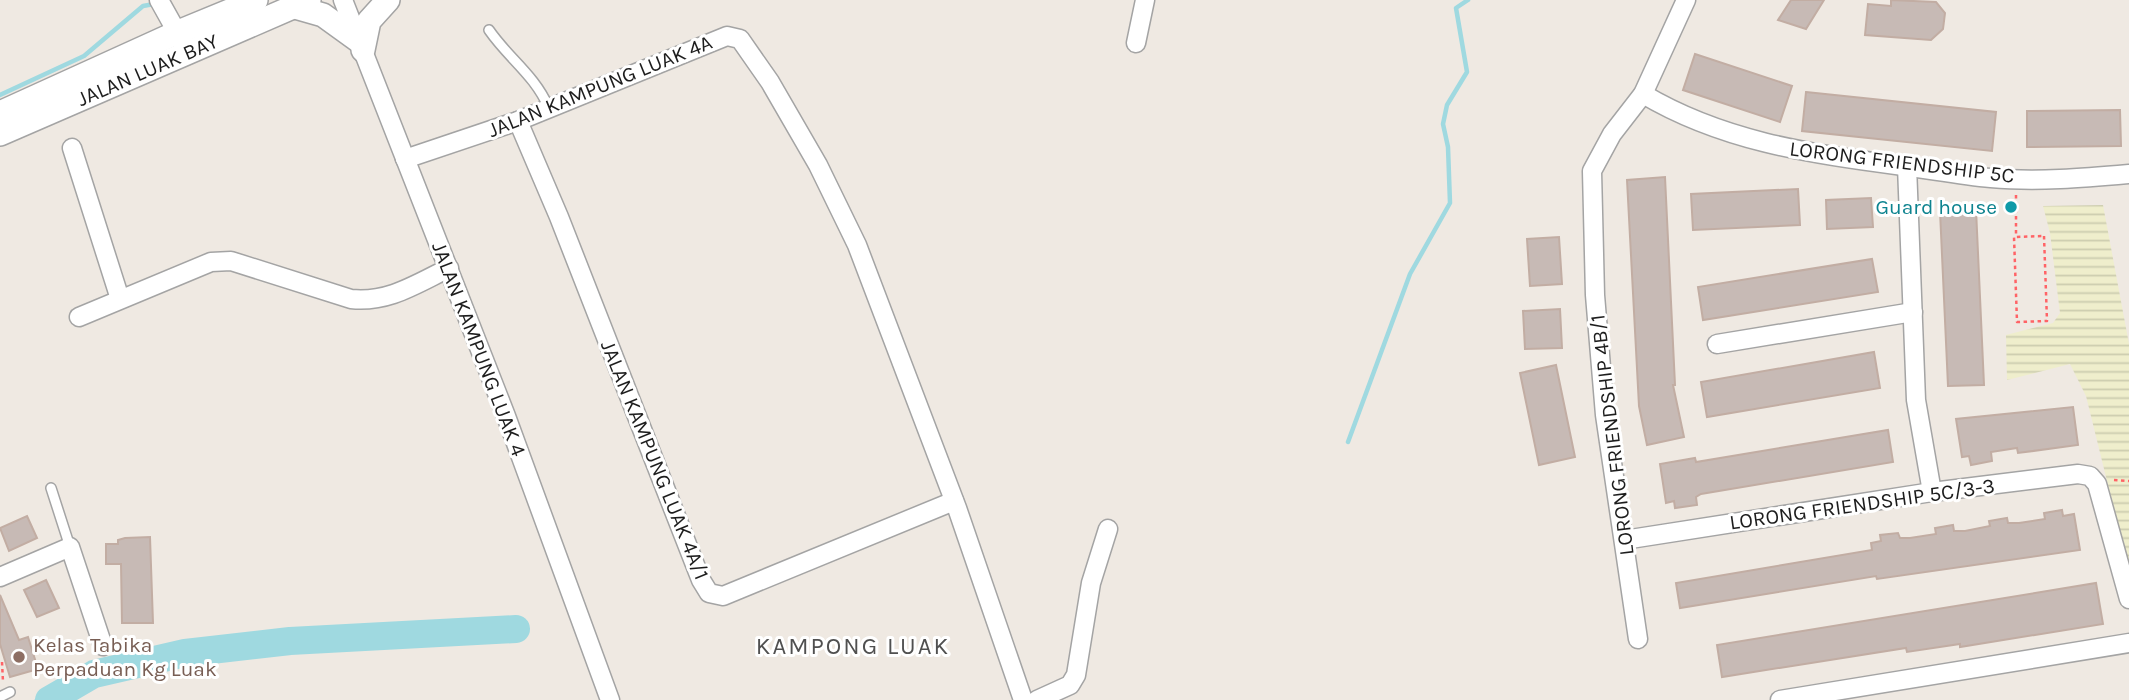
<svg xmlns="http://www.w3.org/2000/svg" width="2129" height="700" viewBox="0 0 2129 700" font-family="Karla,sans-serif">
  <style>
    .farmland { fill: url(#farmland-rules) }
    .water { fill: #9fd9e0 }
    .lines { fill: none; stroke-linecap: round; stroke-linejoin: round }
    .stream { stroke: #9fd9e0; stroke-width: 4.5 }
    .river { stroke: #9fd9e0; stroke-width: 28 }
    .building { fill: #c7bab5; stroke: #c2ada3; stroke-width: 2 }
    .service-casing { stroke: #a4a4a4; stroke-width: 12 }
    .minor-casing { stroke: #a4a4a4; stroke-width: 21 }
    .tertiary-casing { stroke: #a4a4a4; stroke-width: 26 }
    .path { stroke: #ff6366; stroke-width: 2.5; stroke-dasharray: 3.5 3.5; stroke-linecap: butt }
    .service { stroke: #fff; stroke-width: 9 }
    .minor { stroke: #fff; stroke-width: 18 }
    .tertiary { stroke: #fff; stroke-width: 23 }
    .culture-dot { fill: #0f9aa8; stroke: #fff; stroke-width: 2.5 }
    .education-dot { fill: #8d6e63; stroke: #fff; stroke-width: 2.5 }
    .labels { text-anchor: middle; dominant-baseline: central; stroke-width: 6; stroke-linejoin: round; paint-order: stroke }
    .street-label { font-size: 21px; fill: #1d1d1d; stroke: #fff }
    .culture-label { font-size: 21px; fill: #0d838f; stroke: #fff; text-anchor: end }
    .education-label { font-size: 21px; fill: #785e54; stroke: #fff; text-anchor: start }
    .quarter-label { font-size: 24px; letter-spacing: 2px; fill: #505050; stroke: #fff }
  </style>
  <defs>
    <pattern id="farmland-rules" width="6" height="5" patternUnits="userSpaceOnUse" patternTransform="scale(1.75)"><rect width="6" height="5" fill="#efeecc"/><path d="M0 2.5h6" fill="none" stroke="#ccccaf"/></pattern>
  </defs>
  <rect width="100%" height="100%" fill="#efe9e2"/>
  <!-- farmland -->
  <polygon class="farmland" points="2103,205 2129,344 2129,570 2086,396 2070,364 2007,380 2006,335 2053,323 2060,313 2050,233 2043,206"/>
  <!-- water -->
  <polygon class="water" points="69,677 81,691 62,700 34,700"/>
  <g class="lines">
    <!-- stream -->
    <g class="stream">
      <polyline points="0,95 84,56 143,6 154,4"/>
      <polyline points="1348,442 1410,274 1450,203 1448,147 1443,124 1447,105 1467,72 1456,8 1468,0"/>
    </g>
    <!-- river -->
    <polyline class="river" points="49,700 94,674 185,653 290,641 516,629"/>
  </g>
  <!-- building -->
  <g class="building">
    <polygon points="1791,0 1824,0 1806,29 1778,20"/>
    <polygon points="1891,0 1936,2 1945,13 1943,29 1931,40 1865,35 1868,4 1891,6"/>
    <polygon points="1695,54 1792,86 1780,122 1683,90"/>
    <polygon points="1806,92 1996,112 1992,151 1802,131"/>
    <polygon points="2120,110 2121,146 2027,147 2027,111"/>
    <polygon points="1665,177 1675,385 1673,385 1684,437 1647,445 1639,406 1627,180"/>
    <polygon points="1798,189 1800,225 1693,230 1691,194"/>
    <polygon points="1871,198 1873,227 1827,229 1826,200"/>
    <polygon points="1976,209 1984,385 1948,386 1940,211"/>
    <polygon points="1559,237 1562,284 1530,286 1527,239"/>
    <polygon points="1872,259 1878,292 1703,320 1698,287"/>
    <polygon points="1560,309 1562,348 1525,349 1523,311"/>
    <polygon points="1874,352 1880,388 1707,417 1701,382"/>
    <polygon points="1556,365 1575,457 1539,465 1520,373"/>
    <polygon points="2073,407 2078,445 2018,453 2017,448 1991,452 1992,461 1971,465 1969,456 1962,457 1956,419"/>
    <polygon points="1888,430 1893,462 1701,494 1696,497 1697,505 1675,508 1674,501 1666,503 1660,464 1695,458 1696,462"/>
    <polygon points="2062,510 2063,516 2074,514 2080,550 1877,579 1876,576 1680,608 1676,583 1872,550 1871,543 1881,541 1880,535 1898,533 1900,538 1910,538 1936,534 1935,528 1953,525 1954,531 1965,531 1990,526 1989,521 2007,518 2008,523 2019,523 2045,519 2044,513"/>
    <polygon points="27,516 37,538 9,551 0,528"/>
    <polygon points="150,537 153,623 122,623 121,564 106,564 106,544 118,544 118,540 125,538"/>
    <polygon points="46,580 59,608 37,617 24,590"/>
    <polygon points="2096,583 2103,624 1960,647 1960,644 1907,652 1906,648 1722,677 1717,645"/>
    <polygon points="0,595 19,640 28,637 38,669 10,677 0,644"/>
  </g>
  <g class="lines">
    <defs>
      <g id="service">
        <path d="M489,30C509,59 534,74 549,108"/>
        <polyline points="51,488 70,547"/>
        <polyline points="0,697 10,692"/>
      </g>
      <g id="minor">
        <polyline points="159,0 183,43"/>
        <polyline points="343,0 506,416 610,700"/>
        <polyline points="1136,43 1145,0"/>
        <path d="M1643,94C1720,140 1808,154 1896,165C1928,169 1959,175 1991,178C2036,182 2084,178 2129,174"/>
        <polyline points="518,121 559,217 701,580 709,593 723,596 954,501"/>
        <polyline points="72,148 120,299"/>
        <polyline points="405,159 518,121 727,36 740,39 770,82 818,165 857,245 957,508 1023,700"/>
        <polyline points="1907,166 1916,400 1932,492"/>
        <path d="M79,317L211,262L231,261L351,299C388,303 416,284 449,268"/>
        <polyline points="1717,344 1913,312"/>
        <polyline points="1624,540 1932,492 2078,474 2090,476 2097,484 2129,599"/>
        <polyline points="0,577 70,547 103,646"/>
        <polyline points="1638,639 1605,415 1595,295 1592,171 1612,134 1643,94 1686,0"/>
        <polyline points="1037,700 1070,685 1076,675 1091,583 1108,529"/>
        <polyline points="1780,700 2129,643"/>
      </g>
      <g id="tertiary">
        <polyline points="295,7 323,15 359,41"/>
        <polyline points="363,50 369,21 388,0"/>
        <polyline points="0,113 176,33 256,0"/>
        <path id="s1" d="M0,134L309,0"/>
      </g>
    </defs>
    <!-- service casing -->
    <use href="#service" class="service-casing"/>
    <!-- minor casing -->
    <use href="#minor" class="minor-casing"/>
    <!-- tertiary casing -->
    <use href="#tertiary" class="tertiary-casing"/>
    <!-- path -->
    <g class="path">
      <polyline points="2016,195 2016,237"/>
      <polygon points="2044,236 2047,321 2017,322 2014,237"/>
      <polyline points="2114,480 2129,481"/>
      <polyline points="2,662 3,682"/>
    </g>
    <!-- service -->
    <use href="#service" class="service"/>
    <!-- minor -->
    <use href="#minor" class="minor"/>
    <!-- tertiary -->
    <use href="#tertiary" class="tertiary"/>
  </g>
  <!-- markers -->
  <circle class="culture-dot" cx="2011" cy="207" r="7"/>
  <circle class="education-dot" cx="19" cy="657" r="7"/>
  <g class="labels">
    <!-- street labels -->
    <g class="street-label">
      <text stroke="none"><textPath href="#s1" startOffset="161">JALAN LUAK BAY</textPath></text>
      <text transform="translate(600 86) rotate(-22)">JALAN KAMPUNG LUAK 4A</text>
      <text transform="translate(1902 162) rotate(7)">LORONG FRIENDSHIP 5C</text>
      <text transform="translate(479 349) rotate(69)">JALAN KAMPUNG LUAK 4</text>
      <text transform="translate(1612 435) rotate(-97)">LORONG FRIENDSHIP 4B/1</text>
      <text transform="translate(655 460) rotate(68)">JALAN KAMPUNG LUAK 4A/1</text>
      <text transform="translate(1862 504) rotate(-8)">LORONG FRIENDSHIP 5C/3-3</text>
    </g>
    <!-- culture labels -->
    <g class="culture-label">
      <text x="1997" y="207">Guard house</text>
    </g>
    <!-- education labels -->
    <g class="education-label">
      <text x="33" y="645">Kelas Tabika<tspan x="33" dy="24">Perpaduan Kg Luak</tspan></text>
    </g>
    <!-- quarter labels -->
    <g class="quarter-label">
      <text x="853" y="646">KAMPONG LUAK</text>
    </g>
  </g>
</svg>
